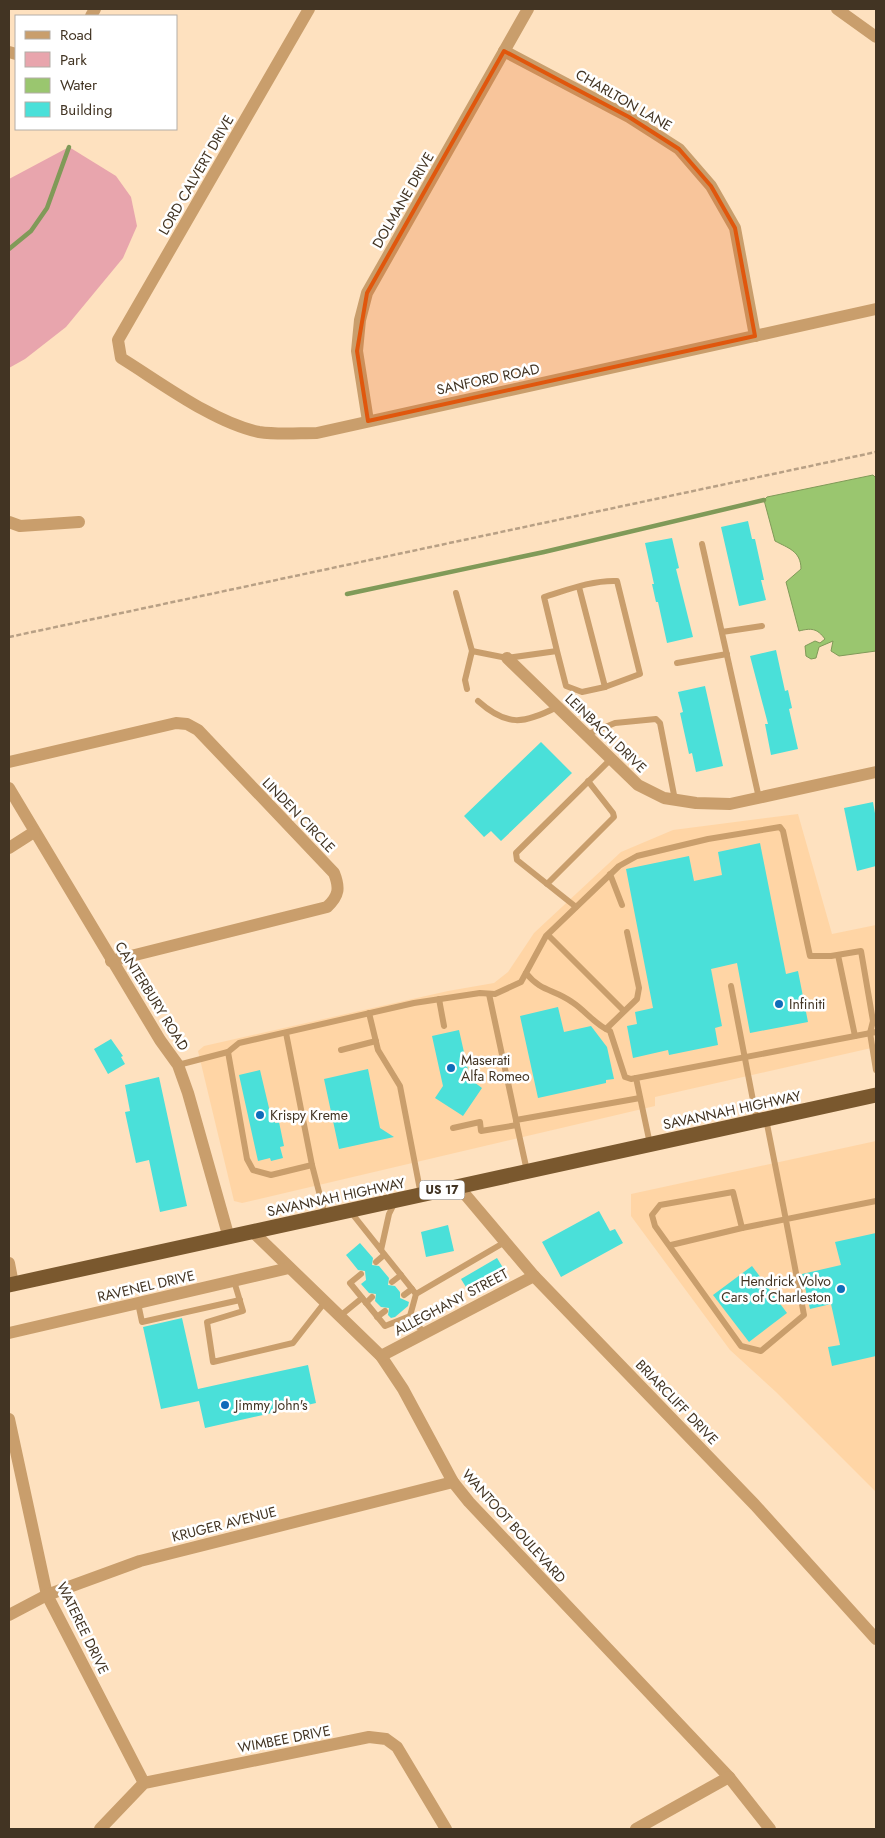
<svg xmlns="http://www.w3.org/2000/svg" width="885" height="1838" viewBox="0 0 885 1838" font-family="Jost,sans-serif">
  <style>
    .built { fill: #ffd5a5 }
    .green { fill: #e8a5ad }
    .water { fill: #9ac66f; stroke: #809a58 }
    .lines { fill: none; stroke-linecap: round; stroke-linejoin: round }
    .stream { stroke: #809a58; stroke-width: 4.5 }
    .building { fill: #4ae0d9 }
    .path { stroke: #b8a085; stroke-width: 2.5; stroke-dasharray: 5 2.5; stroke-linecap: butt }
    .lane { stroke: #c99e6c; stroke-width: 6 }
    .street { stroke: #c99e6c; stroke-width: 12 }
    .highway { stroke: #7a582e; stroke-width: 15 }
    .marked { fill: #e0570d; fill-opacity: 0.2; stroke: #e0570d; stroke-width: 4; stroke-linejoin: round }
    .poi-dot { fill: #106cb9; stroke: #fff; stroke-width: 2 }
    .labels { text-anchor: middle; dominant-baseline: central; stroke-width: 5; stroke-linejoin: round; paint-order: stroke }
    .shield { fill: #fff; stroke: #7b7165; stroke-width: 1 }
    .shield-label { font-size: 12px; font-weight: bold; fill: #423423 }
    .street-label { font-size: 14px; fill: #423423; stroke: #fff }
    .poi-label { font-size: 14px; fill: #423423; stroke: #fff; text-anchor: start }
  </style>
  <rect width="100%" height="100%" fill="#fee1bf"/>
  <!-- built -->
  <g class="built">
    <polygon points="798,814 832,934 876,925 876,1047 655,1097 655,1106 242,1203 234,1201 198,1051 204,1046 448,991 494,983 508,972 534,933 621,852 673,830"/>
    <polygon points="876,1141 876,1492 776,1392 730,1350 631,1216 631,1194"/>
  </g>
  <!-- green -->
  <polygon class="green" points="69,147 116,176 131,197 137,226 123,258 66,327 25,359 9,368 9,179"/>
  <!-- water -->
  <path class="water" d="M873,475L876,478V651L839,656L831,651L833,641L819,647L816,658L811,659L806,656L805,646L815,641L820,643L825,639C817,628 811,628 799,631L786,582L801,569C801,551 788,548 775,541L764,500L767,497Z"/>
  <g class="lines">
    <!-- stream -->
    <g class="stream">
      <polyline points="9,249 31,231 47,208 69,147"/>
      <polyline points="347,594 544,552 764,500"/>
    </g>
  </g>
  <!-- building -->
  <g class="building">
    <polygon points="748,521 752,539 755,539 764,580 761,580 766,600 739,606 721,527"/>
    <polygon points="672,538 679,568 676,569 693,637 667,643 658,602 656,602 652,584 654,584 645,543"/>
    <polygon points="776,650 785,691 788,690 792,708 789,709 798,749 771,755 765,724 768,724 750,656"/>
    <polygon points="705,686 723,766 696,772 692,753 689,754 680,713 683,712 678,692"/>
    <polygon points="541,742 572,773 501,841 491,831 484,837 464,816"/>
    <polygon points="873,802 876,819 876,866 857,871 844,808"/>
    <polygon points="760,843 786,974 798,971 808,1022 750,1033 737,963 711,969 722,1026 715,1028 718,1045 669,1055 668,1050 633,1058 627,1026 637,1024 635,1012 653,1008 626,869 689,856 694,881 722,875 718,852"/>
    <polygon points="558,1007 564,1032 591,1026 607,1047 614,1079 606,1080 606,1083 538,1098 520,1016"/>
    <polygon points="459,1030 470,1079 482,1088 463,1116 435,1098 443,1086 432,1036"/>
    <polygon points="111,1039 123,1056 121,1057 125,1064 108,1074 94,1049"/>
    <polygon points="368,1069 380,1128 394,1137 339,1149 324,1079"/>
    <polygon points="260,1070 269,1108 271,1108 275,1123 279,1122 284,1146 280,1147 283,1158 271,1161 270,1158 258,1161 239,1075"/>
    <polygon points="159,1077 187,1206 160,1212 149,1160 136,1163 125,1112 130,1111 125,1085"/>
    <polygon points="599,1211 610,1231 615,1229 623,1243 561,1277 542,1242"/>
    <polygon points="448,1225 454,1251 426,1257 421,1232"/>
    <polygon points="876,1233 876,1356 832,1366 828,1347 840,1345 831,1304 810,1309 802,1274 841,1265 835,1242"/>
    <polygon points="360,1243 373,1258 372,1265 379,1266 389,1278 388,1285 395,1286 400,1292 400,1298 409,1302 408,1306 395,1317 391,1318 388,1315 389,1308 381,1307 375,1301 376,1294 369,1293 361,1284 366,1280 365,1271 358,1270 346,1255"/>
    <polygon points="497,1258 505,1271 469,1292 461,1279"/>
    <polygon points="752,1266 787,1313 749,1342 713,1295"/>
    <polygon points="182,1318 198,1389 308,1365 316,1403 205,1428 199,1401 161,1409 143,1327"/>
  </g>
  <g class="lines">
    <!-- path -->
    <polyline class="path" points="9,637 876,452"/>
    <!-- lane -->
    <g class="lane">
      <polyline points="702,544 759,798"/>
      <polyline points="579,587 605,687"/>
      <polyline points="456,593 472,651"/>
      <polyline points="722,632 762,626"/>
      <polyline points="677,663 727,654"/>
      <path d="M467,689L465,680L472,651L507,658L557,651L544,597C567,590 592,580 617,581L640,674L605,687L582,692L566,686L557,651"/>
      <path d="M478,701C507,727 524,724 557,707"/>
      <polyline points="586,735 615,723 656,719 660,723 675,800"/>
      <polyline points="610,874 622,905"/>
      <polyline points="547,884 614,817 613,813 588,781"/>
      <polyline points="576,907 517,860 516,853 611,759"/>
      <polyline points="548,935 624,1011"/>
      <polyline points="838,955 855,1036"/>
      <path d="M526,973C541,992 554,989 572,1002C586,1011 595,1025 610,1031L625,1077L631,1079L876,1032"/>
      <polyline points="731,986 757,1121"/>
      <polyline points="489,994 516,1120 640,1098"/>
      <polyline points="439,999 444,1026"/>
      <polyline points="369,1013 378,1050 400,1086 421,1195"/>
      <polyline points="606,1029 637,999 639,988 627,932"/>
      <polyline points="286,1033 312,1165 325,1215"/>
      <polyline points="341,1050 376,1041"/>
      <polyline points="228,1052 247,1159 253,1170 271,1175 312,1165"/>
      <polyline points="178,1065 228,1052 239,1043 414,1003 480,993 495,994 521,982 546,936 619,866 637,856 708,839 780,827 783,831 810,956 831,956 861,951 873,1021 870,1033 876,1070"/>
      <polyline points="636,1078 650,1144"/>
      <path d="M766,1119C779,1184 792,1250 804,1315L761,1351L741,1346L655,1226L652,1215L660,1205L733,1192L742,1228L876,1201"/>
      <polyline points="516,1121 527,1171"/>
      <polyline points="453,1128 480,1122 481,1131 517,1125"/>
      <polyline points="350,1211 381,1250 389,1214 395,1202"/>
      <polyline points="671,1245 742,1228"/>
      <polyline points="381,1250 416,1294"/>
      <polyline points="376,1262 384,1255"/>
      <polyline points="361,1274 350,1283 385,1326 410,1316 424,1333"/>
      <polyline points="234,1281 243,1311 207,1322 213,1362 293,1343 325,1302"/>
      <polyline points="392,1282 401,1275"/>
      <polyline points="404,1295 412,1289"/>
      <polyline points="138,1303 142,1322 240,1300"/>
      <polyline points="366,1303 372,1297"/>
      <polyline points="340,1316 362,1298"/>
      <polyline points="410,1316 416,1294 505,1242"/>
      <polyline points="377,1317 385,1311"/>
    </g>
    <!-- street -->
    <g class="street">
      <path d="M309,9L118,340L121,358C160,382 214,423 259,432C278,435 298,433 317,433L876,309"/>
      <polyline points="837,9 876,37"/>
      <polyline points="91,16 95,9"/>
      <polyline points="504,51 629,117 679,149 711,186 735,228 755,336"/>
      <polyline points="9,52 16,54"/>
      <polyline points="368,421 357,351 360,320 367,293 528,9"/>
      <polyline points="9,522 20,526 79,522"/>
      <polyline points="507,658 638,785 664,798 696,803 730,804 876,772"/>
      <path d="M9,762L176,723L187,724L198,730L334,873C340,888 339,896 327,907L111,961"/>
      <polyline points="9,788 160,1040 178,1065 188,1093 229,1238"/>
      <polyline points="9,848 34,832"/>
      <polyline points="458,1186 534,1276 755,1505 876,1639"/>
      <polyline points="253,1232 381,1356 403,1389 453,1482 469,1502 729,1777 770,1829"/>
      <polyline points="9,1263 13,1284"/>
      <polyline points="9,1333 289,1268"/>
      <polyline points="381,1356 534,1276"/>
      <polyline points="9,1419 47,1595 144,1783"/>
      <polyline points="9,1615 47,1595 140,1561 453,1482"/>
      <polyline points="100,1829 144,1783 369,1737 386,1739 397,1747 446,1829"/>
      <polyline points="636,1829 729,1777"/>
    </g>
    <!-- highway -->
    <polyline class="highway" points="9,1285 876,1095"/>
  </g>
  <!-- marked area -->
  <path class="marked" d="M504,51L629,117L679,149L711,186L735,228L755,336L368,421L357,351L367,293Z"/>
  <!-- markers -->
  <g class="poi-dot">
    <circle cx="779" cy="1004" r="5"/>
    <circle cx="451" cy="1068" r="5"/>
    <circle cx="260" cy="1115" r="5"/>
    <circle cx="841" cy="1289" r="5"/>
    <circle cx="225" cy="1405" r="5"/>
  </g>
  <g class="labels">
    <!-- shield labels -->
    <rect class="shield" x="419.5" y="1180.5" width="45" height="19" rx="4"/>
    <g class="shield-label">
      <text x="442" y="1190">US 17</text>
    </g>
    <!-- street labels -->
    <g class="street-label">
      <text transform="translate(624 100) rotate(30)">CHARLTON LANE</text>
      <text transform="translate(196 175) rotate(-60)">LORD CALVERT DRIVE</text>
      <text transform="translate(403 200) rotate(-60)">DOLMANE DRIVE</text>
      <text transform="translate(488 379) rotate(-12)">SANFORD ROAD</text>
      <text transform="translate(606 733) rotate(44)">LEINBACH DRIVE</text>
      <text transform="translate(299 815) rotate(46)">LINDEN CIRCLE</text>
      <text transform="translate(152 996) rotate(58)">CANTERBURY ROAD</text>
      <text transform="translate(732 1110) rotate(-12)">SAVANNAH HIGHWAY</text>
      <text transform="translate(336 1197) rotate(-12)">SAVANNAH HIGHWAY</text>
      <text transform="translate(146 1286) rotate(-13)">RAVENEL DRIVE</text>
      <text transform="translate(451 1302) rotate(-28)">ALLEGHANY STREET</text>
      <text transform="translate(677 1402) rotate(46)">BRIARCLIFF DRIVE</text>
      <text transform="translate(224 1524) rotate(-14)">KRUGER AVENUE</text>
      <text transform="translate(514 1526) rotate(48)">WANTOOT BOULEVARD</text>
      <text transform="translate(83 1628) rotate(64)">WATEREE DRIVE</text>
      <text transform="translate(284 1739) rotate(-11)">WIMBEE DRIVE</text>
    </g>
    <!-- poi labels -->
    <g class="poi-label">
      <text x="789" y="1004">Infiniti</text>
      <text x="461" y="1060">Maserati<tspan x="461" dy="16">Alfa Romeo</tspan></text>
      <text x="270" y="1115">Krispy Kreme</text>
      <text x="831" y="1281" text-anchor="end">Hendrick Volvo<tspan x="831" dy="16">Cars of Charleston</tspan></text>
      <text x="235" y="1405">Jimmy John's</text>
    </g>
  </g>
  <!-- border -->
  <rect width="885" height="1838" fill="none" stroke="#423423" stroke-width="20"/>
  <!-- legend -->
  <rect x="15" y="15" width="162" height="115" fill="#ffffff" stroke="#b3aea7"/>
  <rect x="25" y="31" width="25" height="8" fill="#c99e6c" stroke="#b3aea7"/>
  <text x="60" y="40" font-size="15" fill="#423423">Road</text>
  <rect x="25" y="52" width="25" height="15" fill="#e8a5ad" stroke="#b3aea7"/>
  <text x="60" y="65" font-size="15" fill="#423423">Park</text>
  <rect x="25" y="78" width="25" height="15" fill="#9ac66f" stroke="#b3aea7"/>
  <text x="60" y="90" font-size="15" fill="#423423">Water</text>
  <rect x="25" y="102" width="25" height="15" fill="#4ae0d9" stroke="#b3aea7"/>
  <text x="60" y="115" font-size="15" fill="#423423">Building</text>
</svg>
